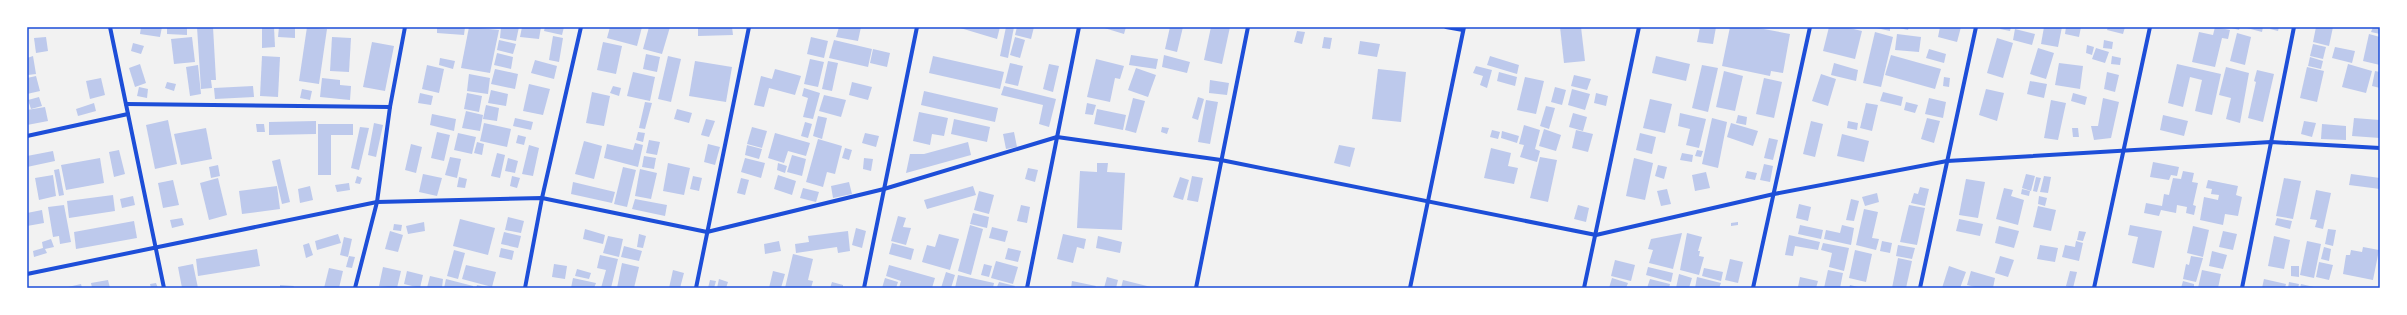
<svg xmlns="http://www.w3.org/2000/svg" width="2407" height="315" viewBox="0 0 2407 315" font-family="Helvetica,sans-serif">
  <style>
    .building { fill: #bdc9ec }
    .lines { fill: none; stroke-linecap: round; stroke-linejoin: round }
    .minor { stroke: #1d4ed8; stroke-width: 4 }
    .neatline { fill: none; stroke: #1d4ed8; stroke-width: 1.5 }
  </style>
  <rect width="100%" height="100%" fill="#f2f2f2"/>
  <!-- building -->
  <g class="building">
    <polygon points="141,27 162,27 160,37 140,34"/>
    <polygon points="167,27 187,27 187,35 167,34"/>
    <polygon points="197,27 213,27 216,80 211,80 212,88 201,89"/>
    <polygon points="262,27 274,27 275,47 262,48"/>
    <polygon points="279,27 295,27 295,38 278,37"/>
    <polygon points="307,27 327,29 319,84 299,81"/>
    <polygon points="437,27 465,27 464,35 437,33"/>
    <polygon points="469,27 499,30 490,73 461,68"/>
    <polygon points="501,27 519,27 516,41 500,38"/>
    <polygon points="522,27 541,27 539,39 520,37"/>
    <polygon points="545,27 564,27 562,35 544,31"/>
    <polygon points="610,27 642,27 637,46 607,38"/>
    <polygon points="649,27 670,27 662,54 643,49"/>
    <polygon points="698,27 732,27 733,35 698,36"/>
    <polygon points="839,27 861,27 858,41 836,37"/>
    <polygon points="957,27 1000,27 997,39"/>
    <polygon points="1006,27 1014,27 1008,58 1000,56"/>
    <polygon points="1017,27 1034,27 1031,39 1015,35"/>
    <polygon points="1101,27 1126,27 1124,34"/>
    <polygon points="1170,27 1183,27 1177,52 1165,49"/>
    <polygon points="1211,27 1230,27 1222,64 1204,60"/>
    <polygon points="1560,27 1581,27 1585,61 1564,63"/>
    <polygon points="1700,27 1716,27 1713,44 1697,42"/>
    <polygon points="1730,27 1753,27 1790,34 1783,73 1771,71 1770,76 1722,66"/>
    <polygon points="1829,27 1845,27 1862,31 1855,59 1823,51"/>
    <polygon points="1872,27 1890,27 1890,31"/>
    <polygon points="1895,27 1909,27 1908,30"/>
    <polygon points="1940,27 1961,27 1957,42 1938,37"/>
    <polygon points="2001,27 2011,27 2010,31 2000,29"/>
    <polygon points="2044,27 2062,27 2058,47 2041,44"/>
    <polygon points="2066,27 2081,27 2079,37 2065,34"/>
    <polygon points="2108,27 2125,27 2123,34 2107,30"/>
    <polygon points="2215,27 2230,30 2228,39 2222,38 2215,67 2192,62 2199,32 2213,35"/>
    <polygon points="2228,27 2240,27 2239,30"/>
    <polygon points="2243,27 2263,27 2262,32"/>
    <polygon points="2271,27 2279,27 2278,31 2270,29"/>
    <polygon points="2316,27 2333,27 2329,46 2313,42"/>
    <polygon points="2373,27 2380,27 2380,34 2371,32"/>
    <polygon points="2015,29 2035,34 2032,45 2013,40"/>
    <polygon points="1297,31 1305,32 1302,44 1294,42"/>
    <polygon points="1875,32 1893,37 1881,87 1863,83"/>
    <polygon points="2237,33 2251,37 2245,65 2230,61"/>
    <polygon points="1897,34 1921,37 1919,52 1895,50"/>
    <polygon points="2369,34 2380,37 2380,65 2363,61"/>
    <polygon points="553,36 563,38 559,62 549,60"/>
    <polygon points="46,37 48,51 36,53 34,38"/>
    <polygon points="192,37 195,62 174,64 171,39"/>
    <polygon points="332,37 351,38 349,72 330,71"/>
    <polygon points="811,37 828,41 824,58 807,54"/>
    <polygon points="1015,37 1025,40 1020,58 1010,55"/>
    <polygon points="1324,37 1332,38 1330,49 1322,48"/>
    <polygon points="1997,38 2013,43 2003,78 1987,73"/>
    <polygon points="499,40 516,44 513,54 497,50"/>
    <polygon points="834,40 872,49 868,67 829,58"/>
    <polygon points="2104,40 2113,42 2112,49 2103,48"/>
    <polygon points="1360,41 1380,44 1377,57 1358,54"/>
    <polygon points="372,42 394,46 385,91 363,87"/>
    <polygon points="603,42 622,46 616,74 597,70"/>
    <polygon points="133,43 144,46 141,54 131,51"/>
    <polygon points="2313,44 2326,47 2323,59 2310,56"/>
    <polygon points="2087,45 2094,47 2092,55 2086,53"/>
    <polygon points="2335,47 2355,51 2352,63 2332,58"/>
    <polygon points="2038,48 2054,53 2046,79 2030,74"/>
    <polygon points="2096,48 2109,52 2105,63 2092,59"/>
    <polygon points="873,49 890,53 887,67 870,63"/>
    <polygon points="1929,49 1946,54 1944,63 1926,58"/>
    <polygon points="497,53 513,57 511,69 494,65"/>
    <polygon points="646,54 660,57 657,72 643,69"/>
    <polygon points="1131,55 1158,59 1156,69 1129,65"/>
    <polygon points="1164,55 1190,62 1187,73 1162,67"/>
    <polygon points="1891,55 1941,69 1935,89 1885,75"/>
    <polygon points="33,56 36,74 28,75 27,58"/>
    <polygon points="262,56 280,57 278,97 260,96"/>
    <polygon points="668,56 681,59 671,102 658,99"/>
    <polygon points="933,56 1004,72 1000,89 929,73"/>
    <polygon points="1490,56 1519,65 1517,74 1487,65"/>
    <polygon points="1656,56 1690,64 1686,81 1652,73"/>
    <polygon points="2112,56 2121,58 2120,65 2111,64"/>
    <polygon points="2310,57 2323,61 2321,69 2308,66"/>
    <polygon points="440,58 455,61 453,69 439,65"/>
    <polygon points="810,59 824,62 818,87 804,84"/>
    <polygon points="1096,59 1124,66 1120,79 1115,78 1110,102 1087,97"/>
    <polygon points="535,60 557,66 554,79 531,73"/>
    <polygon points="695,61 732,67 726,102 689,96"/>
    <polygon points="828,61 838,63 832,91 822,89"/>
    <polygon points="1010,63 1023,66 1018,86 1005,83"/>
    <polygon points="1834,63 1858,70 1856,81 1831,75"/>
    <polygon points="2059,63 2083,66 2080,89 2055,85"/>
    <polygon points="140,64 146,83 135,87 129,68"/>
    <polygon points="1049,64 1059,66 1053,92 1043,89"/>
    <polygon points="2177,64 2221,74 2212,115 2195,111 2202,80 2190,77 2183,107 2168,103"/>
    <polygon points="2348,64 2372,71 2366,93 2342,87"/>
    <polygon points="198,65 201,94 190,96 186,67"/>
    <polygon points="427,65 444,69 439,93 422,89"/>
    <polygon points="1702,65 1718,68 1708,112 1692,108"/>
    <polygon points="1476,66 1492,70 1487,88 1480,85 1483,76 1473,73"/>
    <polygon points="2226,67 2249,73 2240,123 2226,119 2231,98 2219,95"/>
    <polygon points="2307,67 2324,71 2317,102 2300,98"/>
    <polygon points="1136,68 1156,75 1148,97 1128,90"/>
    <polygon points="495,69 518,74 515,89 491,84"/>
    <polygon points="775,69 801,76 795,95 769,88 764,107 754,105 761,76 772,79"/>
    <polygon points="1378,69 1406,72 1401,122 1372,119"/>
    <polygon points="2257,70 2274,74 2263,122 2248,118 2256,82 2254,81"/>
    <polygon points="1724,71 1743,76 1735,111 1716,107"/>
    <polygon points="2375,71 2380,72 2380,88 2372,86"/>
    <polygon points="633,72 655,77 650,101 627,96"/>
    <polygon points="1499,72 1517,77 1515,86 1497,81"/>
    <polygon points="2107,72 2119,75 2115,92 2104,89"/>
    <polygon points="469,74 490,78 488,94 467,91"/>
    <polygon points="1821,74 1836,79 1828,106 1812,101"/>
    <polygon points="1574,75 1591,79 1587,90 1571,86"/>
    <polygon points="36,76 40,91 27,94 27,78"/>
    <polygon points="1525,77 1544,81 1536,114 1517,110"/>
    <polygon points="1944,77 1950,78 1949,87 1943,86"/>
    <polygon points="101,78 105,95 90,99 86,81"/>
    <polygon points="322,78 340,80 340,85 351,86 350,100 320,97"/>
    <polygon points="1764,78 1782,82 1774,118 1756,114"/>
    <polygon points="1210,80 1229,83 1227,95 1209,93"/>
    <polygon points="2030,81 2047,84 2044,98 2027,94"/>
    <polygon points="167,82 176,84 174,91 165,88"/>
    <polygon points="852,82 872,87 868,100 849,95"/>
    <polygon points="529,84 550,89 543,115 523,111"/>
    <polygon points="253,86 254,97 215,99 214,88"/>
    <polygon points="613,86 621,88 619,96 610,93"/>
    <polygon points="1004,86 1056,99 1049,127 1039,124 1043,105 1001,95"/>
    <polygon points="139,87 148,89 147,98 137,96"/>
    <polygon points="1555,87 1566,90 1562,105 1551,102"/>
    <polygon points="804,88 820,93 813,119 803,117 808,98 802,96"/>
    <polygon points="302,89 312,91 310,100 300,98"/>
    <polygon points="1572,89 1590,94 1585,110 1568,105"/>
    <polygon points="1986,89 2004,93 1997,121 1979,115"/>
    <polygon points="491,90 508,94 506,106 488,103"/>
    <polygon points="924,91 998,108 995,122 921,105"/>
    <polygon points="592,92 610,96 604,126 586,123"/>
    <polygon points="1883,92 1903,97 1901,106 1880,101"/>
    <polygon points="420,93 433,96 431,105 418,103"/>
    <polygon points="467,93 482,96 479,112 464,109"/>
    <polygon points="1596,93 1608,96 1606,106 1594,103"/>
    <polygon points="2073,93 2087,97 2085,105 2071,101"/>
    <polygon points="824,95 846,100 841,117 819,111"/>
    <polygon points="39,97 42,106 31,109 28,100"/>
    <polygon points="1198,97 1204,99 1198,120 1192,118"/>
    <polygon points="1133,98 1145,101 1136,133 1125,130"/>
    <polygon points="1929,98 1946,102 1943,118 1925,114"/>
    <polygon points="2103,98 2119,102 2111,138 2094,140 2091,126 2098,126"/>
    <polygon points="1650,99 1672,104 1665,133 1643,128"/>
    <polygon points="1206,100 1218,102 1210,144 1198,142"/>
    <polygon points="2051,100 2066,103 2058,140 2044,138"/>
    <polygon points="645,102 652,103 645,129 639,128"/>
    <polygon points="1906,102 1918,105 1915,113 1904,110"/>
    <polygon points="94,103 96,111 78,116 76,109"/>
    <polygon points="1087,103 1096,105 1093,115 1085,114"/>
    <polygon points="1866,103 1878,105 1872,131 1860,128"/>
    <polygon points="486,105 499,108 497,121 483,119"/>
    <polygon points="1546,106 1555,108 1549,129 1540,126"/>
    <polygon points="45,107 48,121 27,125 27,110"/>
    <polygon points="677,109 692,113 689,123 674,119"/>
    <polygon points="1097,109 1126,115 1123,130 1094,124"/>
    <polygon points="466,111 483,115 480,131 462,128"/>
    <polygon points="919,112 948,118 944,136 932,134 930,145 913,141"/>
    <polygon points="1573,113 1587,117 1583,131 1569,127"/>
    <polygon points="1680,113 1706,119 1699,148 1686,145 1690,129 1678,126"/>
    <polygon points="432,114 456,119 454,131 430,125"/>
    <polygon points="1738,115 1747,117 1746,125 1736,123"/>
    <polygon points="2163,115 2188,121 2184,136 2160,130"/>
    <polygon points="818,116 827,118 822,139 813,136"/>
    <polygon points="515,118 533,122 531,130 513,126"/>
    <polygon points="1712,118 1727,122 1718,168 1702,164"/>
    <polygon points="1927,118 1940,121 1934,143 1921,139"/>
    <polygon points="2354,118 2380,120 2380,138 2352,136"/>
    <polygon points="706,119 715,121 709,137 701,135"/>
    <polygon points="954,119 990,127 987,142 951,134"/>
    <polygon points="168,120 177,164 155,169 146,125"/>
    <polygon points="316,121 316,134 269,135 269,122"/>
    <polygon points="1811,121 1823,124 1815,157 1803,154"/>
    <polygon points="1848,121 1858,123 1857,130 1847,128"/>
    <polygon points="2304,121 2316,123 2312,137 2301,134"/>
    <polygon points="805,122 812,124 808,138 801,136"/>
    <polygon points="374,123 383,125 376,157 368,155"/>
    <polygon points="484,123 511,129 507,147 480,141"/>
    <polygon points="1731,123 1758,131 1753,146 1727,137"/>
    <polygon points="256,124 264,124 265,132 257,132"/>
    <polygon points="318,124 353,124 353,135 331,135 331,175 318,175"/>
    <polygon points="2322,124 2346,126 2346,140 2321,139"/>
    <polygon points="1524,125 1540,130 1535,149 1540,151 1537,162 1520,157 1524,145 1519,144"/>
    <polygon points="360,127 369,128 359,170 351,168"/>
    <polygon points="752,127 767,131 762,148 747,144"/>
    <polygon points="1162,127 1169,128 1167,134 1161,132"/>
    <polygon points="206,128 212,159 181,165 174,134"/>
    <polygon points="2072,128 2078,128 2079,137 2073,137"/>
    <polygon points="1544,129 1561,135 1556,151 1539,146"/>
    <polygon points="1492,130 1500,132 1498,139 1490,137"/>
    <polygon points="1576,130 1593,134 1588,152 1572,148"/>
    <polygon points="1502,131 1519,136 1517,143 1501,138"/>
    <polygon points="437,132 450,135 444,161 431,158"/>
    <polygon points="638,132 645,133 643,142 636,140"/>
    <polygon points="1014,132 1017,147 1006,149 1003,134"/>
    <polygon points="458,133 476,137 472,154 454,150"/>
    <polygon points="775,133 810,143 806,156 788,151 784,163 768,158"/>
    <polygon points="865,133 879,136 876,147 862,143"/>
    <polygon points="1640,133 1656,137 1652,154 1636,150"/>
    <polygon points="1842,134 1869,141 1864,162 1837,156"/>
    <polygon points="518,135 526,137 524,145 516,143"/>
    <polygon points="1769,138 1778,140 1773,160 1764,158"/>
    <polygon points="818,139 842,146 835,174 827,172 823,187 806,182"/>
    <polygon points="649,140 660,142 657,155 646,153"/>
    <polygon points="584,141 602,146 594,179 575,174"/>
    <polygon points="477,142 484,144 482,155 474,153"/>
    <polygon points="968,142 971,155 906,173 910,154 924,154"/>
    <polygon points="635,143 643,145 638,167 604,158 607,144 633,150"/>
    <polygon points="411,144 422,147 416,173 405,170"/>
    <polygon points="708,144 720,147 715,165 704,162"/>
    <polygon points="529,145 539,148 533,176 522,174"/>
    <polygon points="747,145 762,149 759,159 745,155"/>
    <polygon points="1339,145 1355,148 1350,167 1334,163"/>
    <polygon points="845,148 852,150 849,160 842,158"/>
    <polygon points="1491,148 1511,153 1508,166 1518,168 1514,184 1484,178"/>
    <polygon points="119,150 125,174 114,177 109,152"/>
    <polygon points="1697,150 1703,151 1701,157 1695,156"/>
    <polygon points="53,151 55,161 27,167 27,156"/>
    <polygon points="497,153 505,155 500,178 491,176"/>
    <polygon points="1682,153 1693,155 1692,162 1680,160"/>
    <polygon points="792,155 806,159 802,176 787,172"/>
    <polygon points="644,156 656,158 654,169 642,167"/>
    <polygon points="450,157 461,159 457,178 445,175"/>
    <polygon points="1540,157 1557,160 1548,202 1530,198"/>
    <polygon points="100,158 104,183 66,190 61,165"/>
    <polygon points="508,158 518,161 515,173 505,171"/>
    <polygon points="745,158 765,163 761,178 741,172"/>
    <polygon points="864,158 873,159 871,171 863,169"/>
    <polygon points="1634,158 1653,163 1645,200 1626,196"/>
    <polygon points="280,159 290,202 282,204 272,161"/>
    <polygon points="2153,162 2179,167 2177,176 2171,175 2169,180 2150,177"/>
    <polygon points="668,163 690,168 684,195 663,191"/>
    <polygon points="778,163 787,166 785,173 777,170"/>
    <polygon points="1097,163 1108,163 1107,172 1125,173 1122,230 1077,228 1080,171 1097,172"/>
    <polygon points="1764,164 1773,166 1770,182 1760,180"/>
    <polygon points="218,165 220,176 211,178 209,167"/>
    <polygon points="1658,165 1667,167 1664,179 1655,176"/>
    <polygon points="623,167 636,170 627,207 614,204"/>
    <polygon points="1028,168 1038,170 1035,182 1025,179"/>
    <polygon points="59,169 64,195 59,196 54,170"/>
    <polygon points="640,169 657,173 651,199 635,196"/>
    <polygon points="1747,171 1757,173 1755,180 1745,178"/>
    <polygon points="2183,171 2194,173 2192,182 2198,183 2193,205 2196,206 2194,215 2186,213 2187,207 2177,205 2176,213 2161,210 2159,216 2144,213 2146,203 2162,206 2164,194 2169,195 2173,178 2181,179"/>
    <polygon points="1706,172 1710,188 1695,191 1692,175"/>
    <polygon points="423,174 442,178 437,196 419,192"/>
    <polygon points="2026,174 2035,176 2031,191 2022,188"/>
    <polygon points="2351,174 2380,178 2380,189 2349,185"/>
    <polygon points="53,175 56,196 39,200 35,178"/>
    <polygon points="778,175 796,181 792,195 774,189"/>
    <polygon points="357,176 362,178 360,184 355,183"/>
    <polygon points="512,176 520,178 517,188 510,186"/>
    <polygon points="693,176 702,178 699,191 690,189"/>
    <polygon points="1192,176 1203,178 1198,202 1187,200"/>
    <polygon points="2044,176 2051,177 2048,193 2040,192"/>
    <polygon points="459,177 467,179 465,188 457,187"/>
    <polygon points="1180,177 1189,180 1183,200 1173,197"/>
    <polygon points="2036,177 2041,178 2037,192 2033,191"/>
    <polygon points="218,178 227,215 209,220 200,183"/>
    <polygon points="741,178 749,180 745,195 737,193"/>
    <polygon points="2284,178 2301,181 2293,219 2276,216"/>
    <polygon points="1966,179 1985,182 1978,218 1959,215"/>
    <polygon points="173,180 179,205 163,208 158,183"/>
    <polygon points="2208,180 2238,186 2236,195 2242,197 2238,216 2225,214 2223,225 2200,220 2204,197 2218,200 2219,195 2211,194 2212,189 2206,188"/>
    <polygon points="573,182 615,192 612,203 571,194"/>
    <polygon points="849,182 852,194 833,198 831,186"/>
    <polygon points="349,183 350,190 337,192 335,185"/>
    <polygon points="277,186 280,209 242,214 239,191"/>
    <polygon points="310,186 313,200 300,203 298,189"/>
    <polygon points="973,186 976,195 927,209 924,200"/>
    <polygon points="1920,187 1929,189 1925,206 1911,203 1914,193 1918,194"/>
    <polygon points="803,188 819,192 816,202 800,198"/>
    <polygon points="2004,188 2013,190 2011,196 2024,200 2018,225 1996,219"/>
    <polygon points="1667,189 1671,204 1661,206 1657,191"/>
    <polygon points="2022,189 2030,191 2029,196 2021,194"/>
    <polygon points="2316,190 2331,193 2323,229 2315,227 2317,220 2310,219"/>
    <polygon points="979,191 994,195 989,214 974,210"/>
    <polygon points="1877,193 1879,202 1865,206 1862,197"/>
    <polygon points="113,195 115,211 69,218 67,201"/>
    <polygon points="133,196 135,205 122,208 120,199"/>
    <polygon points="2039,196 2047,198 2045,206 2038,204"/>
    <polygon points="635,199 667,205 665,216 632,209"/>
    <polygon points="1851,199 1859,201 1854,221 1846,220"/>
    <polygon points="1799,204 1811,207 1808,221 1796,218"/>
    <polygon points="64,205 71,242 60,244 59,236 53,237 48,207"/>
    <polygon points="1021,205 1030,207 1027,223 1017,221"/>
    <polygon points="1578,205 1589,208 1586,222 1574,219"/>
    <polygon points="1909,205 1925,208 1917,245 1900,242"/>
    <polygon points="2038,206 2056,210 2051,231 2033,227"/>
    <polygon points="1864,209 1878,212 1872,238 1879,239 1876,250 1856,245"/>
    <polygon points="42,210 44,223 27,226 27,213"/>
    <polygon points="973,213 989,217 987,228 970,224"/>
    <polygon points="898,216 906,218 903,227 911,228 906,245 891,241"/>
    <polygon points="508,217 524,221 521,233 505,230"/>
    <polygon points="182,218 184,225 172,228 170,220"/>
    <polygon points="2277,218 2292,221 2290,229 2275,225"/>
    <polygon points="460,219 495,228 488,255 453,246"/>
    <polygon points="1959,219 1983,224 1980,236 1956,231"/>
    <polygon points="134,221 137,238 76,249 74,232"/>
    <polygon points="424,222 425,231 408,234 406,226"/>
    <polygon points="1738,222 1738,225 1731,226 1731,223"/>
    <polygon points="394,224 402,225 401,231 393,230"/>
    <polygon points="970,225 983,229 971,275 958,271"/>
    <polygon points="1800,225 1823,230 1821,239 1798,234"/>
    <polygon points="1842,225 1854,228 1851,245 1824,239 1826,230 1840,233"/>
    <polygon points="2130,225 2162,231 2154,268 2132,263 2138,237 2128,235"/>
    <polygon points="1999,226 2019,231 2014,248 1995,243"/>
    <polygon points="2193,226 2209,230 2203,257 2187,253"/>
    <polygon points="992,227 1008,231 1005,242 989,238"/>
    <polygon points="856,228 866,231 862,248 852,245"/>
    <polygon points="585,229 605,235 603,244 583,239"/>
    <polygon points="2328,229 2336,230 2333,246 2325,244"/>
    <polygon points="390,231 403,235 398,252 385,249"/>
    <polygon points="848,231 850,251 838,253 837,247 796,253 795,244 809,242 808,236"/>
    <polygon points="2079,231 2086,232 2083,241 2077,240"/>
    <polygon points="2223,231 2237,234 2233,250 2219,247"/>
    <polygon points="504,232 521,236 518,248 501,244"/>
    <polygon points="1682,233 1673,269 1649,263 1653,250 1648,249 1651,239"/>
    <polygon points="1687,233 1702,237 1698,251 1700,251 1699,256 1704,257 1699,275 1680,270"/>
    <polygon points="338,234 341,243 317,250 315,241"/>
    <polygon points="639,234 646,236 643,248 637,247"/>
    <polygon points="939,234 959,239 950,270 922,262 927,245 935,247"/>
    <polygon points="1063,234 1086,239 1084,249 1077,247 1073,263 1057,259"/>
    <polygon points="1789,235 1820,242 1818,250 1795,246 1793,256 1785,255"/>
    <polygon points="608,236 623,239 619,257 603,253"/>
    <polygon points="1098,236 1122,242 1120,253 1096,248"/>
    <polygon points="2274,236 2290,240 2284,269 2268,266"/>
    <polygon points="344,237 352,239 348,257 340,255"/>
    <polygon points="51,239 54,247 45,249 47,253 34,257 33,251 43,248 42,242"/>
    <polygon points="779,241 781,251 765,254 764,244"/>
    <polygon points="1882,241 1892,243 1890,253 1880,251"/>
    <polygon points="2076,241 2083,243 2079,261 2062,257 2065,245 2075,247"/>
    <polygon points="2307,241 2321,244 2314,278 2300,275"/>
    <polygon points="309,243 313,255 306,258 303,245"/>
    <polygon points="892,243 914,249 911,260 889,254"/>
    <polygon points="1823,243 1849,248 1844,271 1829,267 1832,253 1821,250"/>
    <polygon points="1898,245 1915,248 1912,259 1896,256"/>
    <polygon points="2040,245 2058,248 2055,262 2037,259"/>
    <polygon points="624,246 642,251 639,261 621,257"/>
    <polygon points="2324,247 2331,249 2329,261 2321,259"/>
    <polygon points="2363,247 2379,250 2373,280 2343,274 2346,255 2350,255 2351,250 2362,252"/>
    <polygon points="501,248 514,251 512,260 499,257"/>
    <polygon points="1008,248 1021,251 1018,262 1005,259"/>
    <polygon points="257,249 260,266 198,276 196,259"/>
    <polygon points="454,250 465,253 458,279 447,276"/>
    <polygon points="1855,250 1872,254 1866,282 1849,278"/>
    <polygon points="2212,251 2227,255 2223,269 2209,266"/>
    <polygon points="793,254 813,259 808,280 813,281 811,288 785,288"/>
    <polygon points="600,255 618,259 611,288 601,288 606,270 597,268"/>
    <polygon points="349,256 355,257 352,268 346,267"/>
    <polygon points="2000,256 2014,260 2008,277 1995,273"/>
    <polygon points="2191,256 2203,258 2196,282 2183,279 2186,264 2189,265"/>
    <polygon points="1898,258 1912,261 1906,288 1892,288"/>
    <polygon points="1730,259 1743,262 1738,283 1725,280"/>
    <polygon points="1615,260 1635,265 1631,281 1611,276"/>
    <polygon points="996,261 1018,267 1013,284 991,278"/>
    <polygon points="2319,262 2333,265 2329,280 2316,277"/>
    <polygon points="622,263 639,267 634,288 617,288"/>
    <polygon points="193,264 198,288 182,288 178,267"/>
    <polygon points="554,264 567,266 565,279 552,277"/>
    <polygon points="984,264 992,266 989,277 981,275"/>
    <polygon points="466,265 496,272 492,287 462,279"/>
    <polygon points="889,265 935,278 932,288 899,288 901,281 886,276"/>
    <polygon points="1949,266 1966,272 1960,288 1942,288"/>
    <polygon points="2291,266 2299,266 2299,277 2291,276"/>
    <polygon points="383,267 401,271 397,288 379,286"/>
    <polygon points="1648,267 1673,273 1671,282 1646,275"/>
    <polygon points="329,268 343,271 339,288 324,288"/>
    <polygon points="1704,268 1723,272 1721,281 1702,276"/>
    <polygon points="577,269 591,273 589,279 575,276"/>
    <polygon points="673,270 684,273 680,288 669,288"/>
    <polygon points="1828,270 1843,273 1840,288 1824,288"/>
    <polygon points="2202,270 2221,274 2218,288 2198,288"/>
    <polygon points="407,271 423,275 420,288 404,284"/>
    <polygon points="773,271 785,274 781,288 769,288"/>
    <polygon points="1971,271 1995,278 1993,288 1979,288 1967,285"/>
    <polygon points="2070,271 2077,272 2073,288 2066,286"/>
    <polygon points="946,272 955,275 951,288 941,288"/>
    <polygon points="1679,274 1692,278 1689,288 1676,288"/>
    <polygon points="958,275 994,283 993,288 955,288"/>
    <polygon points="430,276 443,279 442,288 427,288"/>
    <polygon points="1107,277 1118,280 1116,288 1104,288"/>
    <polygon points="1697,277 1721,283 1719,288 1695,288"/>
    <polygon points="1800,277 1818,281 1816,288 1798,287"/>
    <polygon points="573,278 596,283 594,288 571,288"/>
    <polygon points="885,278 898,282 896,288 882,288"/>
    <polygon points="1612,278 1628,283 1626,288 1609,288"/>
    <polygon points="446,279 473,286 473,288 444,288"/>
    <polygon points="719,279 728,282 726,288 717,288"/>
    <polygon points="1650,279 1670,284 1669,288 1647,288"/>
    <polygon points="2264,279 2286,284 2285,288 2262,288"/>
    <polygon points="108,280 110,288 92,288 91,283"/>
    <polygon points="710,280 716,281 714,288 708,288"/>
    <polygon points="1123,280 1151,287 1151,288 1121,288"/>
    <polygon points="1072,281 1096,286 1095,288 1071,288"/>
    <polygon points="2183,281 2194,284 2194,288 2181,288"/>
    <polygon points="832,282 843,285 843,288 830,288"/>
    <polygon points="999,282 1015,286 1014,288 997,287"/>
    <polygon points="2289,282 2299,284 2298,288 2288,288"/>
    <polygon points="156,283 158,288 151,288 150,284"/>
    <polygon points="81,284 82,288 68,288 68,287"/>
    <polygon points="2301,284 2314,287 2314,288 2300,288"/>
    <polygon points="280,285 294,286 293,288 280,288"/>
    <polygon points="477,285 487,287 487,288 476,288"/>
    <polygon points="1850,285 1858,287 1858,288 1849,288"/>
  </g>
  <g class="lines">
    <!-- minor -->
    <g class="minor">
      <polyline points="110,27 164,288"/>
      <polyline points="1446,27 1463,30"/>
      <polyline points="126,104 390,107"/>
      <polyline points="27,136 128,114"/>
      <polyline points="27,274 377,202 542,198 707,232 884,189 1057,137 1221,160 1596,235 1774,194 1947,161 2271,142 2380,148"/>
      <polyline points="355,288 377,202 390,107 405,27"/>
      <polyline points="525,288 542,198 581,27"/>
      <polyline points="696,288 749,27"/>
      <polyline points="864,288 917,27"/>
      <polyline points="1027,288 1079,27"/>
      <polyline points="1196,288 1248,27"/>
      <polyline points="1410,288 1464,27"/>
      <polyline points="1584,288 1639,27"/>
      <polyline points="1753,288 1810,27"/>
      <polyline points="1920,288 1976,27"/>
      <polyline points="2094,288 2150,27"/>
      <polyline points="2242,288 2294,27"/>
    </g>
  </g>
  <!-- border -->
  <rect width="2407" height="315" fill="none" stroke="#ffffff" stroke-width="56"/>
  <rect x="28" y="28" width="2351" height="259" class="neatline"/>
</svg>
